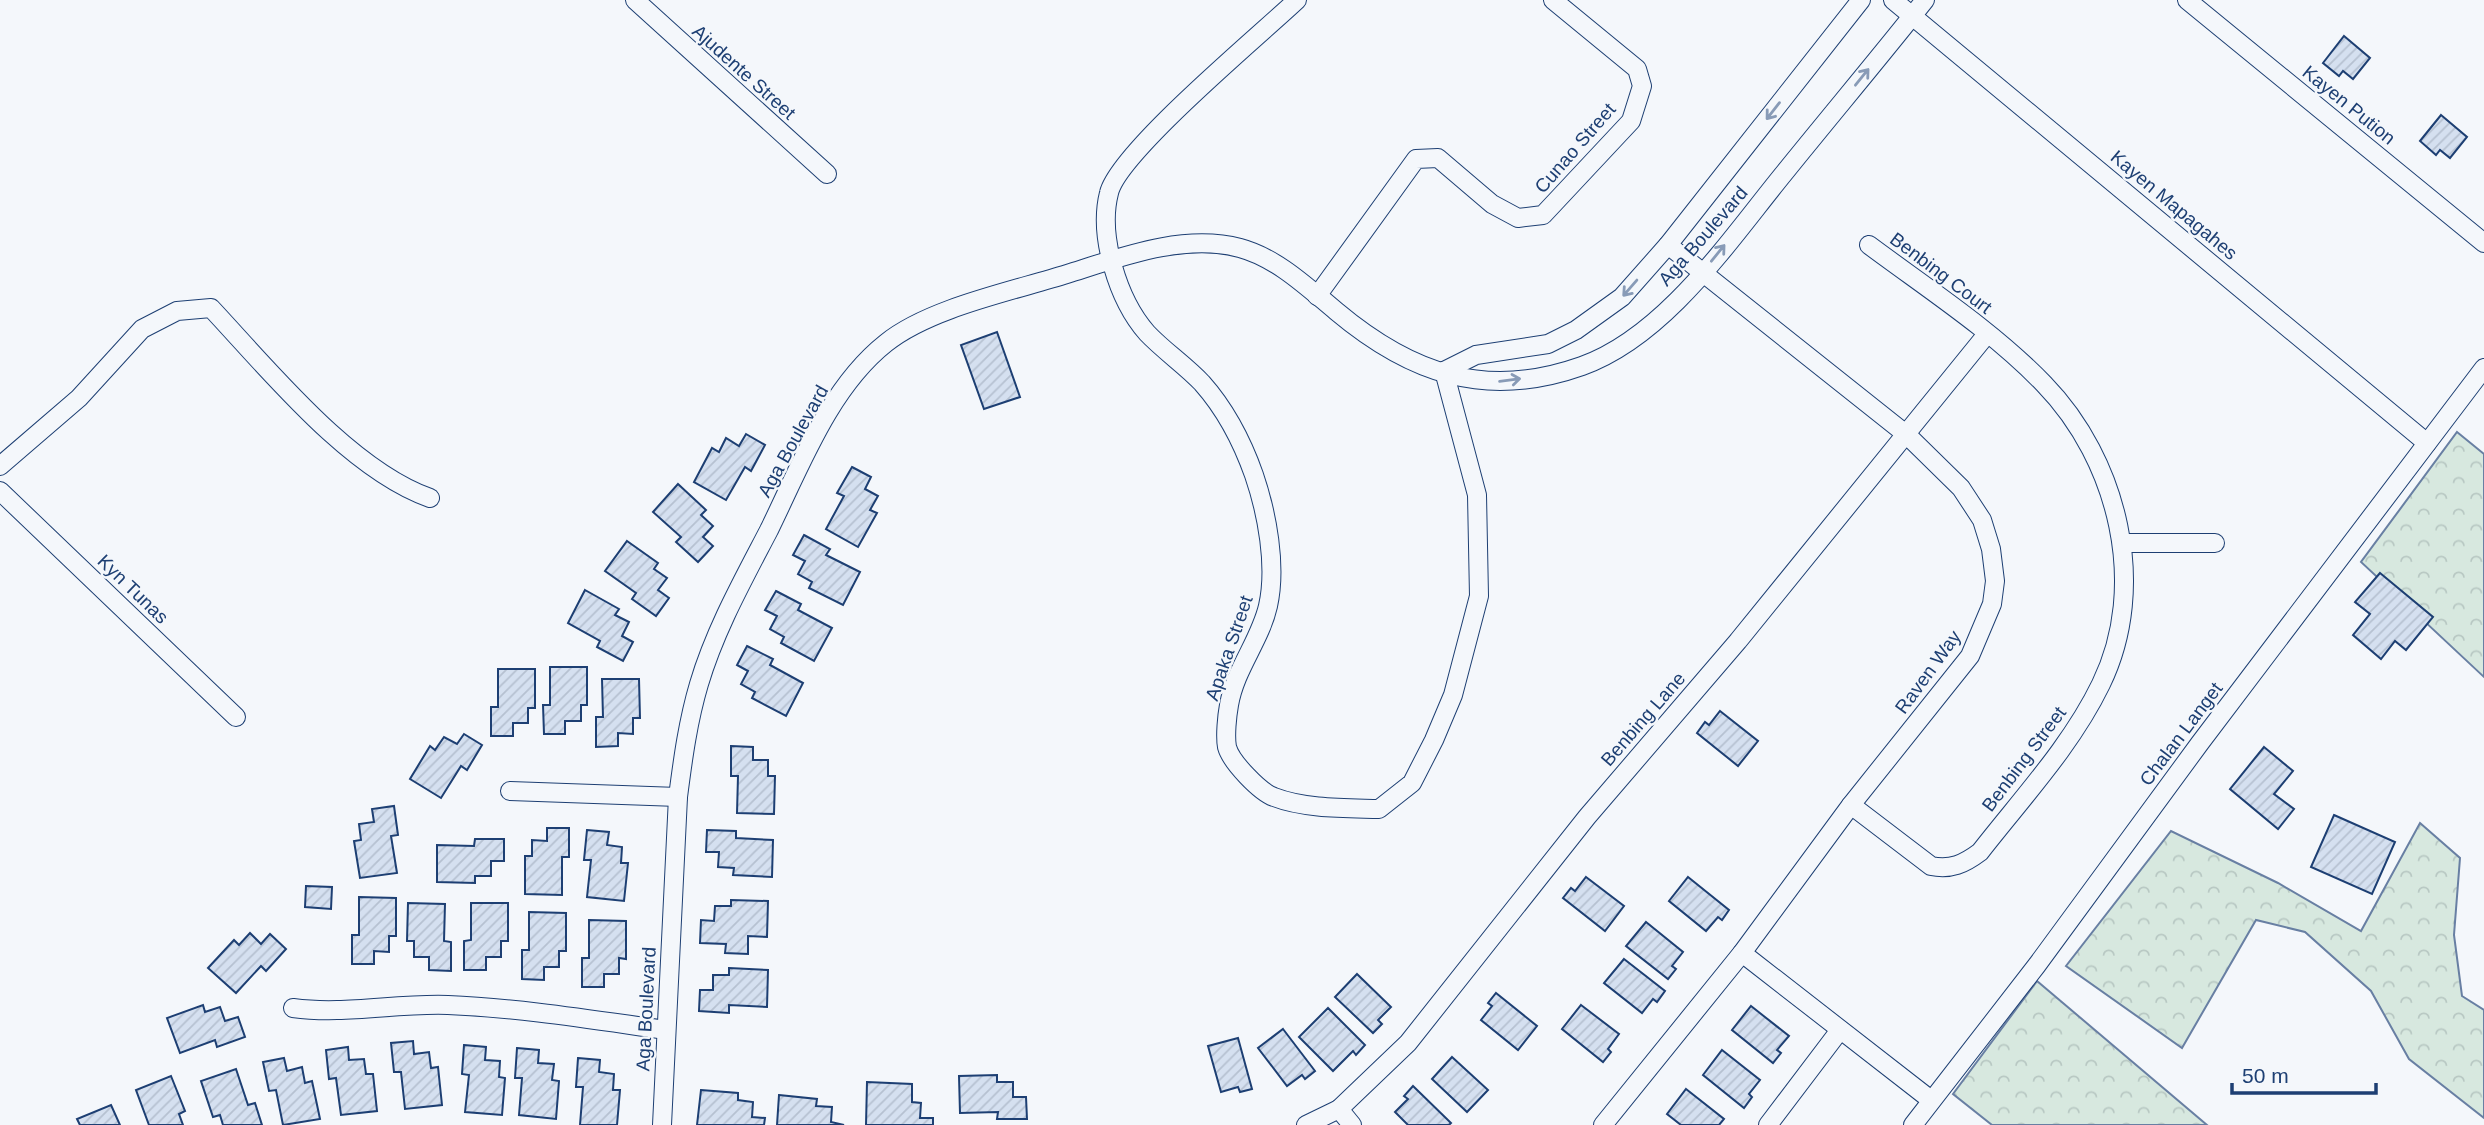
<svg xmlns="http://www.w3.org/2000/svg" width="2484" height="1125" viewBox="0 0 2484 1125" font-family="Arial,sans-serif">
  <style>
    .forest { fill: url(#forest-crowns); stroke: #687fa3; stroke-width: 2 }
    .building { fill: url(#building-hatch); stroke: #1d3f73; stroke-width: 2 }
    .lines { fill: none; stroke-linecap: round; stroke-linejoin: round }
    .street-casing { stroke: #1d3f73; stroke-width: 20 }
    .street { stroke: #f4f7fb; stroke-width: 18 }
    .oneway { stroke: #889bb7 }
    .labels { text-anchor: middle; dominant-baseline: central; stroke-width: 5; stroke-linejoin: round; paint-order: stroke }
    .street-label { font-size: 19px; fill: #1d3f73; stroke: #f4f7fb }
  </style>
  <defs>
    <pattern id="forest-crowns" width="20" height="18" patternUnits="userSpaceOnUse" patternTransform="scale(1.75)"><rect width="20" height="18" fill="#d7e8df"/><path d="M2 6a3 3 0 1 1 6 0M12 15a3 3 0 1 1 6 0" fill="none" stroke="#b8c8c3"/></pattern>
    <pattern id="building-hatch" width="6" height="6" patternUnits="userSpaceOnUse" patternTransform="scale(1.75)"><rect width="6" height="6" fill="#d5e0f0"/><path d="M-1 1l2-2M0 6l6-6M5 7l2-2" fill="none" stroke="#b6c1d1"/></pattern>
  </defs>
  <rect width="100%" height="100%" fill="#f4f7fb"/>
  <!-- forest -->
  <g class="forest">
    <polygon points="2457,432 2484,454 2484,677 2361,562"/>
    <polygon points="2420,823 2460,858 2454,935 2462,996 2484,1010 2484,1118 2409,1059 2371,991 2305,932 2256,920 2182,1048 2066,966 2171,831 2278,883 2361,931"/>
    <polygon points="2037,981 2207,1125 1992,1125 1953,1094"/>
  </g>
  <!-- building -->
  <g class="building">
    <polygon points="2344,36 2370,58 2353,79 2343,71 2339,76 2323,63"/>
    <polygon points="2441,115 2467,137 2450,158 2440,150 2436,155 2420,141"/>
    <polygon points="997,332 1020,397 984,409 961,345"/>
    <polygon points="746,434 765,445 751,471 745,467 726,500 694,482 712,448 719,452 726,438 739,446"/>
    <polygon points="852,467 871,477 865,489 878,496 870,510 877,513 858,547 826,529 844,496 837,493"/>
    <polygon points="678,484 706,510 701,515 713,526 703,537 713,546 698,562 676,542 681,537 653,512"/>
    <polygon points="804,535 830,549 826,555 860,572 843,605 809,588 812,582 798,574 805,561 793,555"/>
    <polygon points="627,541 658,563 654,569 667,578 658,590 669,598 656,616 632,599 636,593 605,571"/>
    <polygon points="2380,573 2433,617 2406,650 2395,641 2381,659 2353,635 2370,614 2355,602"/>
    <polygon points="585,590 619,609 615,615 629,622 622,636 633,642 623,661 597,647 600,641 568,623"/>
    <polygon points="776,591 801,604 798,610 832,628 814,661 781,643 784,637 770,629 777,616 765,610"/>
    <polygon points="747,646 773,659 770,665 803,683 786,716 752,698 755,692 741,684 748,671 737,665"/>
    <polygon points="550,667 587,667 587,705 581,705 581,721 565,721 565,734 544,734 543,705 550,705"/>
    <polygon points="498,669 535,669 535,708 528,708 528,723 513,723 513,736 491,736 491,707 498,707"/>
    <polygon points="602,679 639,679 640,718 633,718 633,734 618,733 618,746 596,747 596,717 603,717"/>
    <polygon points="1720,711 1758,741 1738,766 1697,733 1705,722 1709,725"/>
    <polygon points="464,734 482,745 467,770 461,766 441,798 410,779 430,746 435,750 444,737 457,744"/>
    <polygon points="731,746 753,747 753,760 768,760 768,776 775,776 774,814 737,813 738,776 731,776"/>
    <polygon points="2264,747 2293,771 2274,794 2294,809 2278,829 2230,789"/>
    <polygon points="394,806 398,835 391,836 397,873 360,878 354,841 361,840 359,824 374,822 372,809"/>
    <polygon points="2334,815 2395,842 2372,894 2311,867"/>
    <polygon points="547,828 569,828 569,857 562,857 562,895 525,894 525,856 532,856 532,840 547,841"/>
    <polygon points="587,830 609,832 607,845 622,847 621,863 628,863 624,901 587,897 591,860 584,860"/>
    <polygon points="707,830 736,831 736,838 773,840 772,877 733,875 734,868 718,867 719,852 706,852"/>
    <polygon points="475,839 504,839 504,861 491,861 491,876 475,876 475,883 437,882 437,845 474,846"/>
    <polygon points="1586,877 1624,906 1605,931 1563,898 1571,888 1575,891"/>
    <polygon points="1688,877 1729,910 1722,920 1718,917 1706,931 1669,901"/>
    <polygon points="306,886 332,887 331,909 305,907"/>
    <polygon points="359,897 396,898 396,936 389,936 389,952 374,951 374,964 352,964 352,935 359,935"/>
    <polygon points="731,900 768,901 767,937 748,936 748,954 725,953 726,944 700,943 701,920 714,921 715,906 731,906"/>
    <polygon points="408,903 445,904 444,941 451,942 451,971 429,970 429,957 414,957 414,941 407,941"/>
    <polygon points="471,903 508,903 508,941 501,941 501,957 486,957 486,970 464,970 464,941 471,940"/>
    <polygon points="529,912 566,913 566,951 559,951 559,967 544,967 544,980 522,979 522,950 529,950"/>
    <polygon points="589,920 626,921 626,959 619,958 619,974 604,974 604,987 582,987 582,958 589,958"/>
    <polygon points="1646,922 1683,952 1672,966 1676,969 1668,979 1626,946"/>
    <polygon points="250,933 261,944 270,934 286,949 266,971 261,966 236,993 208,968 234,940 239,945"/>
    <polygon points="1624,959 1665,991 1657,1002 1653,999 1642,1013 1604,983"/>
    <polygon points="729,968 768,970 767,1007 729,1005 729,1013 699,1011 700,990 713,990 713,975 729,975"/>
    <polygon points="1357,974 1391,1007 1378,1020 1382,1024 1373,1033 1335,997"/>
    <polygon points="1496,993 1537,1026 1518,1050 1481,1020 1492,1006 1488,1003"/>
    <polygon points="203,1005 205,1012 220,1007 225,1021 238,1017 245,1037 217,1047 215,1040 180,1053 167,1018"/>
    <polygon points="1581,1005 1619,1034 1608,1049 1611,1052 1603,1062 1562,1029"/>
    <polygon points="1751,1006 1789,1036 1777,1050 1781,1053 1773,1063 1732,1030"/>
    <polygon points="1328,1008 1365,1045 1356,1055 1353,1051 1333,1071 1299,1037"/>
    <polygon points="1283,1029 1315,1071 1305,1079 1302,1075 1287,1086 1258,1048"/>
    <polygon points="1238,1038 1252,1089 1240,1092 1238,1087 1221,1092 1208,1046"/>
    <polygon points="413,1041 414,1054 429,1052 431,1068 438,1067 442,1105 405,1109 401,1072 394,1072 391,1043"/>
    <polygon points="464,1045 486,1047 485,1060 500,1061 499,1077 505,1078 502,1115 465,1112 469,1075 462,1074"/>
    <polygon points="348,1047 349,1060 364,1059 366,1074 373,1074 377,1111 341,1115 336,1078 329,1079 326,1050"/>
    <polygon points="517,1048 539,1050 538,1063 554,1064 552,1080 559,1081 556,1119 519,1115 522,1078 515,1078"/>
    <polygon points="1722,1050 1760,1080 1749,1094 1752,1097 1744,1108 1703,1075"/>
    <polygon points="1452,1057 1488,1090 1467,1112 1432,1079"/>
    <polygon points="284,1058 287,1071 302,1067 305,1083 312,1081 320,1119 283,1125 276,1090 269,1091 263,1062"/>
    <polygon points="578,1058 600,1060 599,1072 614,1074 613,1090 620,1090 617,1125 580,1125 583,1087 576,1087"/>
    <polygon points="236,1069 248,1105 255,1103 262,1125 223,1125 220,1115 213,1117 201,1081"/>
    <polygon points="997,1075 997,1082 1013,1082 1013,1097 1026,1097 1027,1119 997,1119 998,1112 960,1113 959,1076"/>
    <polygon points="171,1076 185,1111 179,1114 183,1125 149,1125 136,1090"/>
    <polygon points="867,1082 912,1084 912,1102 921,1103 920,1118 933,1118 933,1125 866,1125"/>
    <polygon points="1413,1086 1451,1123 1449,1125 1408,1125 1395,1112 1408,1099 1404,1096"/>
    <polygon points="1686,1089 1724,1119 1719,1125 1681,1125 1667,1114"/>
    <polygon points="701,1090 738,1093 738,1100 753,1102 752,1117 765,1118 764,1125 697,1125"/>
    <polygon points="779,1095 817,1099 816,1106 832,1107 831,1122 844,1125 777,1125"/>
    <polygon points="111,1105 120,1125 80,1125 77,1119"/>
  </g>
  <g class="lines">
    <defs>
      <g id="street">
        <polyline points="635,0 827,174"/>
        <path d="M1297,0C1260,35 1118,153 1109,193C1098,236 1118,300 1147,333C1164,351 1185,365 1202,383C1226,410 1242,441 1254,475C1267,513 1277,566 1268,606C1260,641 1235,669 1229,705C1227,716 1225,736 1227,747C1231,762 1260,792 1274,797C1305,809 1346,808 1379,809L1412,783L1434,740L1453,695L1479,596L1477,495L1444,371"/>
        <polyline points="1893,0 2427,443"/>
        <polyline points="2187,0 2484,243"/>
        <polyline points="1317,296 1416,159 1438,158 1492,204 1518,218 1543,215 1631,121 1642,86 1637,69 1553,0"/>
        <polyline points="1444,371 1476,355 1548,344 1576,330 1622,297 1668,245 1861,0"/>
        <path d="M0,466L79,398L142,329L177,311L211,308C269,370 350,470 430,498"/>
        <polyline points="0,491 236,717"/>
        <polyline points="2123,543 2215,543"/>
        <polyline points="510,791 678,797"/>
        <path d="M1851,805L1931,866C1951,870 1964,864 1980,852C2022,798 2071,746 2101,684C2149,586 2118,460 2044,384C1993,331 1928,289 1869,245"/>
        <polyline points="1742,953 1931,1100"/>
        <path d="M293,1008C344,1015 396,1003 448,1005C521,1008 594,1020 666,1030"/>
        <path d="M662,1125L678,797C683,758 688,721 699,684C715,630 743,580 769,530C800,467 829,388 886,343C929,308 1013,291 1067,274C1121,257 1184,233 1240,248C1277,258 1307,287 1336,311C1411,374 1486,400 1582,366C1666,336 1730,239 1785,172C1831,115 1879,58 1925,0"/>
        <polyline points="1306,1125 1339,1109"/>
        <polyline points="1352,1125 1339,1109 1408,1043 1587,817 1738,641 1987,334"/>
        <polyline points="1603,1125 1742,953 1851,805 1970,656 1992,604 1995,581 1991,549 1982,520 1961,488 1907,435 1668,245"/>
        <polyline points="1768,1125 1840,1030"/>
        <polyline points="1913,1125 2037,965 2200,743 2484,368"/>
      </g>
    </defs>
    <!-- street casing -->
    <use href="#street" class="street-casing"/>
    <!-- street -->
    <use href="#street" class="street"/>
  </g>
  <!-- one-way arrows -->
  <defs><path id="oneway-shaft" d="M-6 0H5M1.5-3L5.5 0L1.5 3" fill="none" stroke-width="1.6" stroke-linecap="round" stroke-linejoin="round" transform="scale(1.75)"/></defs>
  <g class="oneway">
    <use href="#oneway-shaft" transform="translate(1862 77) rotate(-51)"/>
    <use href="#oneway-shaft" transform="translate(1773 111) rotate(128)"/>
    <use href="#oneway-shaft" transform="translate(1718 253) rotate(-51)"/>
    <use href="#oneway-shaft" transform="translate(1630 288) rotate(131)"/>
    <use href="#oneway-shaft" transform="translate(1510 380) rotate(-7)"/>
  </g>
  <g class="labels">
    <!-- street labels -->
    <g class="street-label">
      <text transform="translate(744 72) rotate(42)">Ajudente Street</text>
      <text transform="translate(2349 105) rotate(39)">Kayen Pution</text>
      <text transform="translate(1575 148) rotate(-49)">Cunao Street</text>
      <text transform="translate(2174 205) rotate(40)">Kayen Mapagahes</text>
      <text transform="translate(1703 236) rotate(-49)">Aga Boulevard</text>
      <text transform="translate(1941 273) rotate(37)">Benbing Court</text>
      <text transform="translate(793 441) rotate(-61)">Aga Boulevard</text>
      <text transform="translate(133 589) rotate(44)">Kyn Tunas</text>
      <text transform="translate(1229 648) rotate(-71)">Apaka Street</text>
      <text transform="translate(1928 672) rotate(-54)">Raven Way</text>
      <text transform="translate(1643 719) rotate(-49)">Benbing Lane</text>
      <text transform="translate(2181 734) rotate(-53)">Chalan Langet</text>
      <text transform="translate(2024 759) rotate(-53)">Benbing Street</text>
      <text transform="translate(646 1009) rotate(-87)">Aga Boulevard</text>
    </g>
  </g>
  <!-- scale -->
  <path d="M2232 1083v10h144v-10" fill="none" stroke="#1d3f73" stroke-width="3.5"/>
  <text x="2242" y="1083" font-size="21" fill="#1d3f73" stroke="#f4f7fb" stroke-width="5" paint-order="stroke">50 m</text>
</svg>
